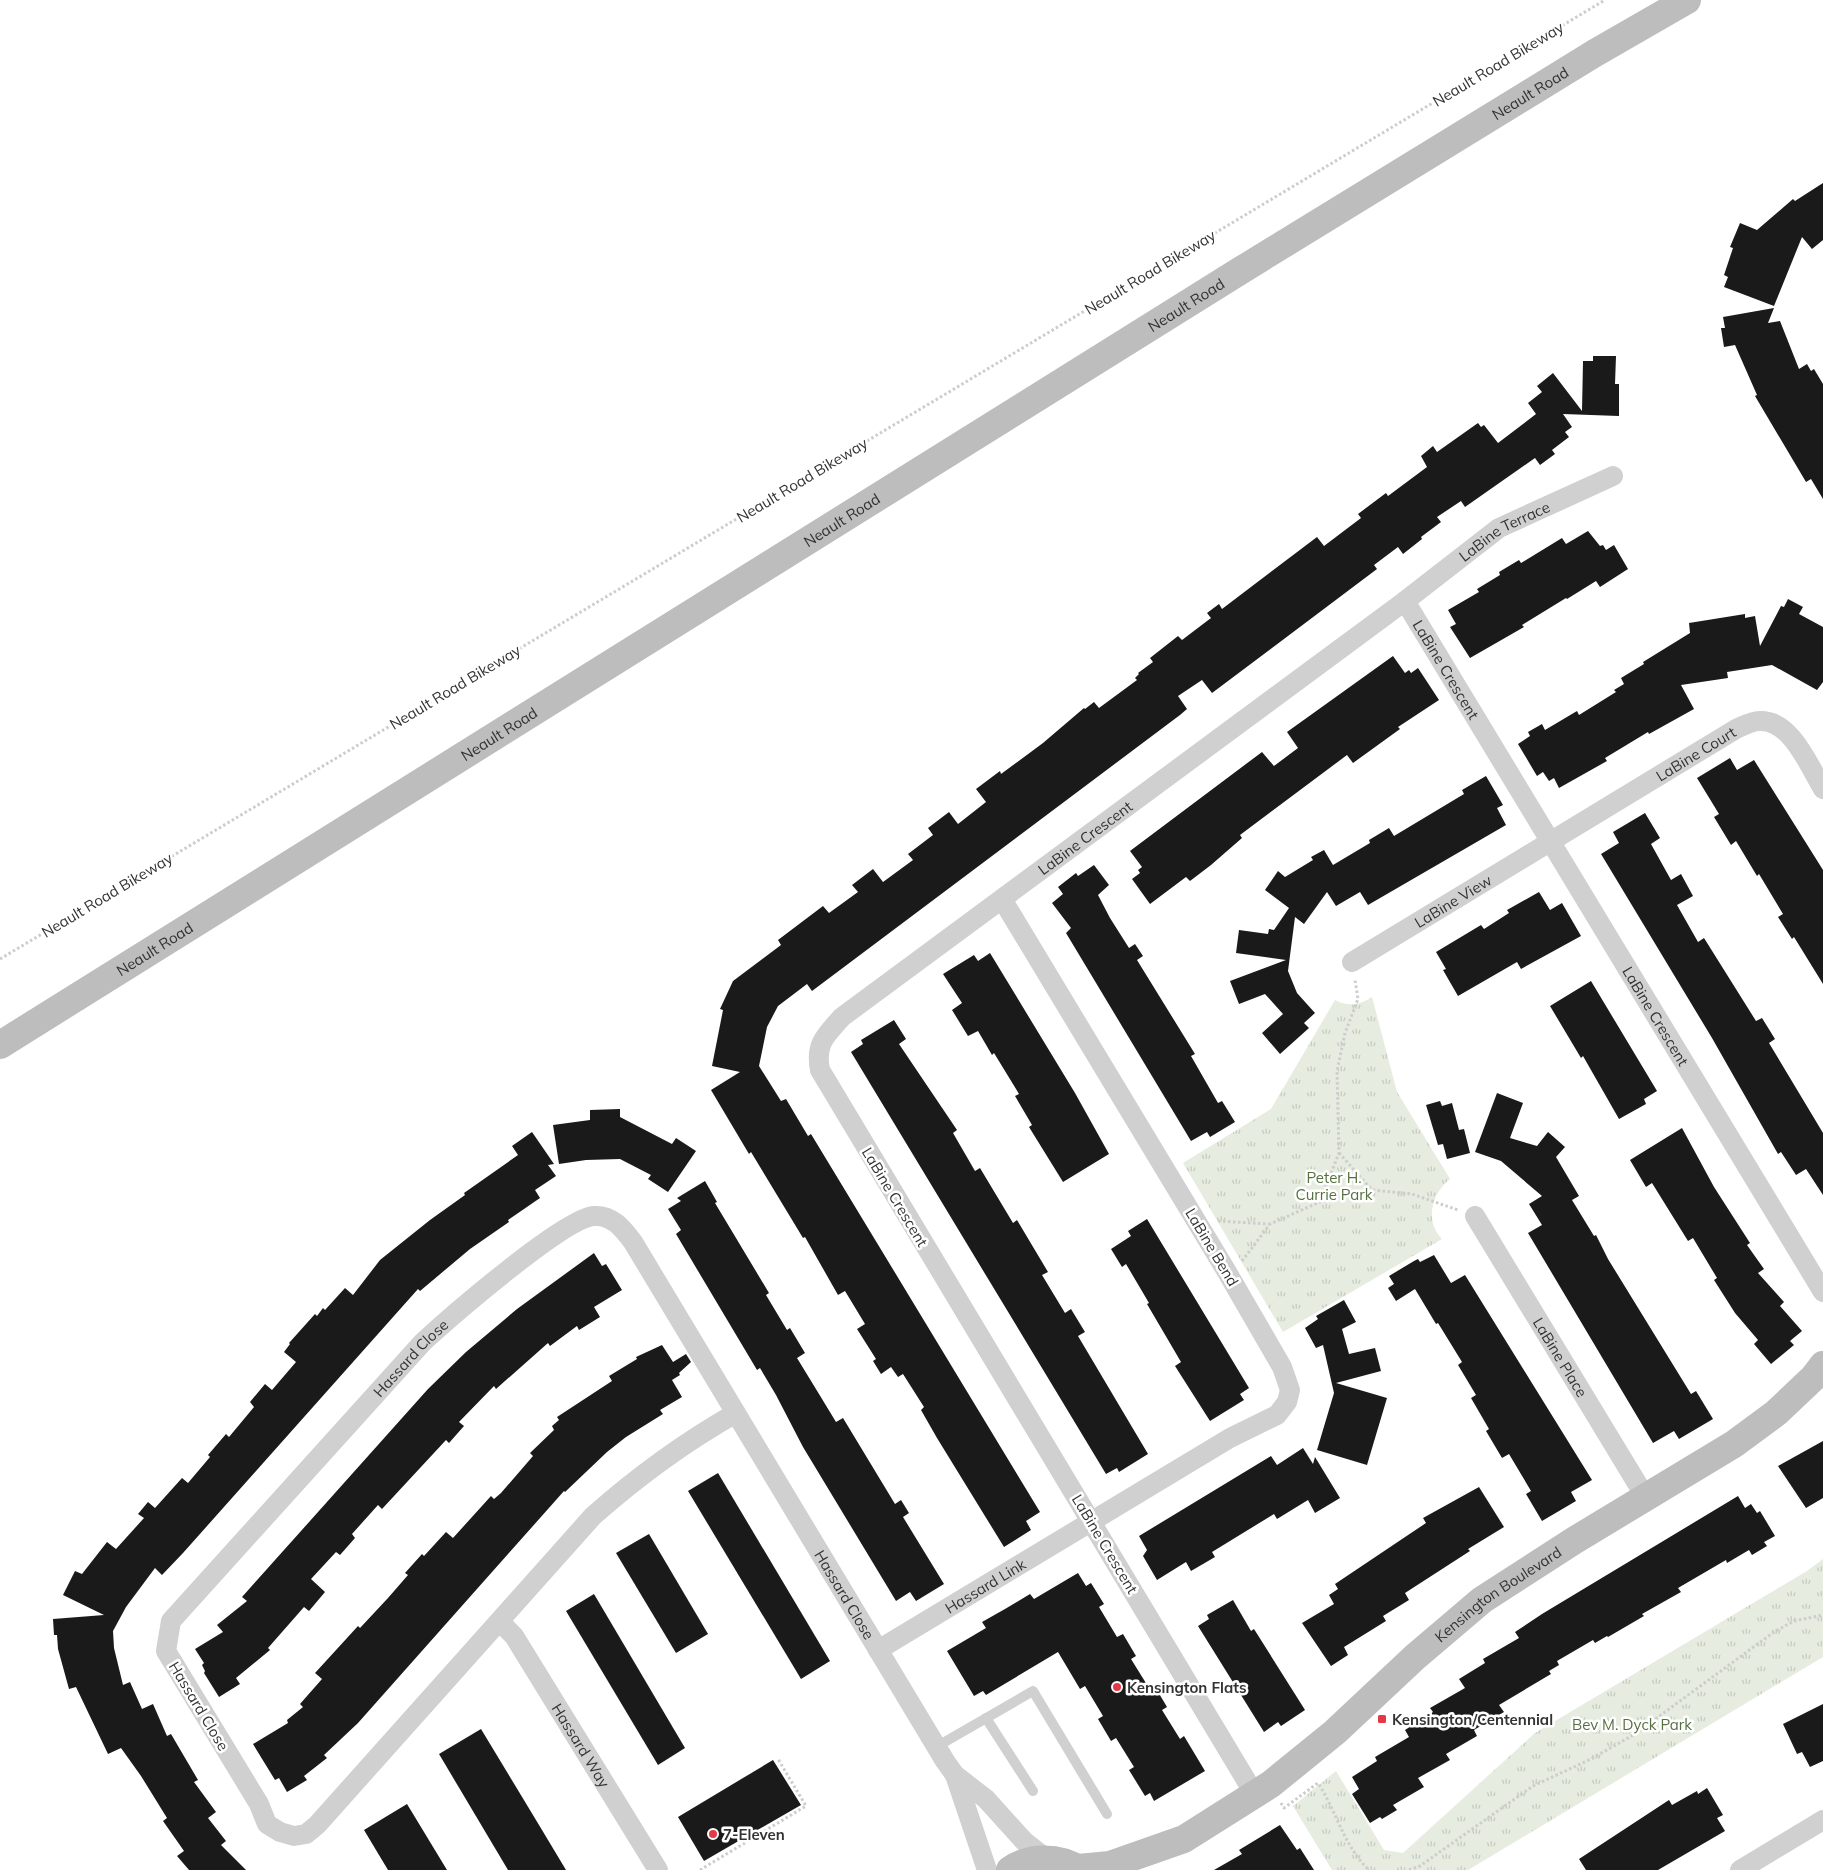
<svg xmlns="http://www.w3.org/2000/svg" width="1823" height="1870" viewBox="0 0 1823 1870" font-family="Mulish,sans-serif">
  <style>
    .park { fill: url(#park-tufts) }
    .building { fill: #1a1a1a }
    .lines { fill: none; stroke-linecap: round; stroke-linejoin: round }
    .path { stroke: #cdcdcd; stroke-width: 3; stroke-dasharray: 2.5 2.5; stroke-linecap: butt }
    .lane { stroke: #d0d0d0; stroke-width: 10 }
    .street { stroke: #d0d0d0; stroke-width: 20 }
    .secondary { stroke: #bdbdbd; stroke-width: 28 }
    .poi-dot { fill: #e63946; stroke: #fff; stroke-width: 2 }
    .labels { text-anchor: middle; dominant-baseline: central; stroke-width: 5; stroke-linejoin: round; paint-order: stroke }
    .street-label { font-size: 15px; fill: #333; stroke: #fff }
    .park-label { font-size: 15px; fill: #56703f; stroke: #fff }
    .poi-label { font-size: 15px; font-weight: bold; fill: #333; stroke: #fff; text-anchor: start }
  </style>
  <defs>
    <pattern id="park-tufts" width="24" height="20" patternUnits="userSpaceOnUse" patternTransform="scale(1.25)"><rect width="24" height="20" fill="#e6ecdf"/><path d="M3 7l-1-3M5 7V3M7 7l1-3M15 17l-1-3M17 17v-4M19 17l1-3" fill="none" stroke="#c6cbc0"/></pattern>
  </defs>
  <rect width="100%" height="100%" fill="#fff"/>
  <!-- park -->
  <g class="park">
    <path d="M1372,997L1397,1092L1450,1179C1432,1193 1424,1221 1442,1239L1283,1332L1183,1163L1271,1109L1335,1000C1348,1007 1360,1005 1372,997Z"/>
    <polygon points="1823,1559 1823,1657 1468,1870 1332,1870 1293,1806 1336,1771 1384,1850 1403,1853 1535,1733 1807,1571"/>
  </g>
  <!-- building -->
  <g class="building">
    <polygon points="1823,183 1823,240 1812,249 1802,237 1774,306 1724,287 1728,277 1724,275 1733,248 1730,247 1740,223 1757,230 1793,199 1795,201"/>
    <polygon points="1774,308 1768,323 1780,321 1799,369 1807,364 1811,371 1814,369 1823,384 1823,499 1811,479 1806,482 1755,396 1757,395 1735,345 1724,347 1721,328 1725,328 1723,317"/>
    <polygon points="1593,356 1616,356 1615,384 1619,384 1619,416 1563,414 1572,427 1565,432 1569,437 1552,450 1555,454 1540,465 1535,458 1465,507 1461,501 1437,517 1441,522 1421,537 1422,539 1403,554 1398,547 1374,565 1377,569 1212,693 1202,680 1178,696 1187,709 1180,715 812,991 807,984 778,1006 767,1027 759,1066 781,1101 786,1099 808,1136 811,1134 1040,1512 1026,1521 1031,1530 1004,1547 937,1438 921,1410 924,1407 903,1374 898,1377 891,1367 881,1374 873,1361 876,1359 857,1329 865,1324 845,1291 838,1295 805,1237 803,1238 751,1152 749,1154 711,1090 740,1072 712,1066 723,1010 720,1009 733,981 781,945 778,940 823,906 829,913 858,892 852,885 873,869 883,882 913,860 908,854 933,835 928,828 949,812 958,824 986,802 976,789 1000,771 1001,774 1043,743 1084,708 1085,709 1094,702 1099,708 1137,680 1135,678 1139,674 1138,673 1153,662 1150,658 1178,636 1182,640 1211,618 1207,613 1219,604 1222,609 1317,537 1324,546 1361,518 1358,514 1386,493 1388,496 1427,467 1421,456 1433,446 1437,452 1478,423 1481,427 1484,425 1498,443 1536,414 1528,403 1542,392 1537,386 1553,373 1582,411 1583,361 1593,361"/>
    <polygon points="1588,531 1600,546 1603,545 1606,550 1614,545 1628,569 1600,587 1596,581 1567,599 1566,598 1522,625 1524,627 1470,658 1450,627 1456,624 1448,610 1479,592 1477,589 1500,575 1499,572 1519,560 1521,563 1562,538 1566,544"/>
    <polygon points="1788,599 1803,607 1799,614 1823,627 1823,682 1817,690 1772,665 1727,672 1728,678 1681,685 1694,709 1649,734 1648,732 1605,758 1607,761 1559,788 1554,778 1549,781 1543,772 1537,776 1518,744 1530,736 1528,732 1542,724 1545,730 1577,711 1579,715 1616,692 1614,690 1624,684 1621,678 1644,664 1643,662 1690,633 1689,623 1745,614 1745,618 1755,616 1760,646 1781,606 1784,607"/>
    <polygon points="1393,656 1405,673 1409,670 1411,673 1418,668 1439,700 1398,727 1400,729 1353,763 1347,755 1240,835 1242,838 1211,865 1190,881 1186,877 1150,904 1132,879 1140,873 1138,870 1142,867 1130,851 1262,752 1274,766 1298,748 1287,732"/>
    <polygon points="1730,758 1737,770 1754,760 1823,870 1823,984 1794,937 1792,939 1778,917 1783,914 1759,874 1757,876 1736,841 1731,845 1714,817 1719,814 1697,778"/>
    <polygon points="1486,776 1503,805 1497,808 1506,825 1368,905 1360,892 1336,906 1327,892 1304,924 1295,917 1288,971 1297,993 1315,1013 1304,1023 1309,1028 1280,1054 1262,1033 1283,1014 1265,994 1239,1004 1230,981 1286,960 1236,953 1239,930 1268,934 1269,929 1274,930 1289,908 1265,890 1278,871 1285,877 1313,860 1311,857 1324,850 1333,865 1370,843 1369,840 1389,828 1394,836 1464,794 1462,790"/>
    <polygon points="1645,813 1660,838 1651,844 1671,880 1681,874 1693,896 1677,905 1698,942 1704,938 1756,1021 1762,1018 1775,1039 1769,1043 1823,1133 1823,1195 1806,1169 1796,1175 1781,1152 1778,1154 1712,1038 1601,854 1619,843 1613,832"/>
    <polygon points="1094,865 1109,885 1098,895 1110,918 1129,948 1135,944 1143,956 1137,960 1195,1054 1191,1056 1218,1103 1222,1101 1235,1122 1210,1137 1207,1132 1191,1141 1066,933 1071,928 1052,903 1063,894 1058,887 1076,873 1078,876"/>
    <polygon points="1539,892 1550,910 1562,903 1581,936 1521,969 1517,962 1458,996 1443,970 1446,969 1436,952 1481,925 1484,929 1509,913 1507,910"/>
    <polygon points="990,953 1075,1093 1109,1154 1063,1182 1029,1127 1032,1125 1015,1096 1019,1094 994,1053 992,1055 978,1031 968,1036 952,1010 962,1003 943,974 974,955 978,961"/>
    <polygon points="1591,981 1657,1091 1644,1099 1646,1104 1619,1119 1583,1056 1581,1058 1550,1006"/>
    <polygon points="894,1020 906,1039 899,1044 957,1130 953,1133 975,1171 980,1168 1013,1223 1017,1220 1048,1272 1042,1275 1065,1313 1071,1309 1085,1332 1078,1336 1148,1454 1119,1472 1117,1468 1106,1474 851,1052 863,1044 861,1040"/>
    <polygon points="1497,1093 1523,1103 1510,1138 1537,1146 1548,1132 1565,1147 1556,1157 1579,1196 1572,1200 1594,1236 1596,1235 1608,1259 1691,1394 1696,1391 1713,1419 1679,1439 1674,1431 1653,1443 1528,1233 1542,1225 1529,1204 1542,1196 1501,1161 1475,1152"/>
    <polygon points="1440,1101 1442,1106 1452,1103 1459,1130 1464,1129 1470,1153 1447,1159 1443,1144 1438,1145 1426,1105"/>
    <polygon points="620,1109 620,1117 672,1144 676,1138 696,1151 668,1192 648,1179 651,1175 620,1159 586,1160 559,1164 553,1125 590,1120 590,1110"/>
    <polygon points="1682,1128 1714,1187 1750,1243 1747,1245 1764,1269 1758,1273 1784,1302 1780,1306 1802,1331 1790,1341 1794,1345 1771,1364 1754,1344 1758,1340 1735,1313 1714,1280 1717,1278 1693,1238 1688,1241 1652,1183 1646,1187 1630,1160"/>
    <polygon points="532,1132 554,1164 548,1165 556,1176 535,1190 540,1198 508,1220 509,1222 470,1249 420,1291 418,1289 183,1553 162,1575 155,1568 126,1607 113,1631 114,1648 123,1685 130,1682 142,1709 153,1704 167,1736 171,1734 198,1780 194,1782 216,1812 208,1818 226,1841 221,1845 246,1870 189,1870 177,1856 184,1851 163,1821 167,1818 141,1776 121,1748 108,1754 76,1687 69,1689 58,1649 57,1635 54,1635 53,1619 104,1615 63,1595 75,1571 82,1574 107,1542 116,1549 144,1518 138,1514 148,1502 155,1508 182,1478 188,1483 210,1457 208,1455 226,1434 229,1437 254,1407 250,1402 265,1384 272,1390 296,1362 284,1352 290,1344 289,1343 315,1314 317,1316 323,1308 325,1310 345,1288 353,1295 380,1260 430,1220 465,1195 464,1193 518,1155 512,1146"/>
    <polygon points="705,1181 717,1202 715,1203 769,1293 766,1295 787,1330 790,1328 805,1353 797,1358 819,1394 836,1422 843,1418 895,1504 901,1500 909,1513 903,1517 944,1584 916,1601 910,1592 896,1601 803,1447 776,1395 760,1368 757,1370 676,1234 681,1230 668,1209 681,1201 677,1198"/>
    <polygon points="1147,1219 1249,1388 1240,1394 1244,1400 1210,1421 1175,1366 1181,1362 1147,1304 1149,1303 1126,1264 1122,1267 1111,1249 1131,1236 1128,1231"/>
    <polygon points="594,1253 602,1266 606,1264 622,1290 594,1307 600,1317 579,1330 577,1326 550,1346 548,1343 496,1389 494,1386 459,1422 464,1426 449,1443 446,1440 382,1509 378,1505 352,1534 355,1538 340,1555 336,1552 311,1579 325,1592 309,1611 304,1607 268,1648 270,1650 236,1678 240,1684 219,1697 204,1673 205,1671 202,1665 204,1663 195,1649 223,1632 217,1625 247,1601 242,1597 428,1389 466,1352 517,1309"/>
    <polygon points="1434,1255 1451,1283 1465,1275 1592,1480 1571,1492 1576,1501 1542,1521 1526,1494 1531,1491 1509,1454 1502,1458 1486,1431 1489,1429 1471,1398 1476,1395 1458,1365 1462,1362 1438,1323 1436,1324 1415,1289 1396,1301 1388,1288 1394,1284 1389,1276 1414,1261 1418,1259 1420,1262"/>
    <polygon points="1344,1300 1356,1322 1342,1329 1349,1354 1375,1348 1381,1371 1336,1383 1387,1398 1367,1465 1317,1450 1334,1393 1323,1345 1316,1348 1305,1328 1318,1319 1316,1316"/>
    <polygon points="662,1345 673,1362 686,1354 691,1362 679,1373 680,1375 672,1380 682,1397 660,1410 663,1414 626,1437 607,1452 565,1492 564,1491 358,1723 324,1755 327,1758 304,1776 307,1780 287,1792 279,1778 275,1780 253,1744 288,1723 287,1720 303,1707 300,1704 322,1679 315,1673 358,1626 360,1628 388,1598 408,1575 405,1573 422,1554 424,1556 446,1532 453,1538 491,1496 494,1499 501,1493 533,1456 530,1453 554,1430 552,1426 559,1420 557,1417 612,1381 609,1376 637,1359 636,1357"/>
    <polygon points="1823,1441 1823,1498 1806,1508 1778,1466"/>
    <polygon points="1303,1448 1313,1464 1315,1457 1340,1498 1315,1513 1308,1500 1277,1519 1274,1514 1212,1552 1215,1557 1191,1571 1186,1562 1157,1580 1143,1556 1147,1550 1139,1536 1271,1456 1277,1465"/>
    <polygon points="718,1473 830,1661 801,1679 688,1491"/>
    <polygon points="1479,1487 1504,1527 1468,1549 1470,1551 1405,1593 1409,1600 1383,1616 1386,1621 1344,1647 1348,1655 1331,1666 1302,1623 1334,1604 1329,1595 1338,1589 1335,1584 1426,1523 1423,1518"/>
    <polygon points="1738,1496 1745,1508 1751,1504 1757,1513 1760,1511 1775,1536 1764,1542 1767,1546 1752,1555 1749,1550 1727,1563 1726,1560 1678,1588 1681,1592 1642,1614 1644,1616 1608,1637 1607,1636 1595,1643 1593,1640 1557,1661 1559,1665 1549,1671 1551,1674 1499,1705 1504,1712 1474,1730 1477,1736 1446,1754 1450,1760 1418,1778 1424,1787 1393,1805 1397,1810 1382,1819 1380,1817 1370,1823 1352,1794 1359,1789 1352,1777 1377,1761 1375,1757 1409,1737 1405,1730 1433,1712 1430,1708 1465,1688 1459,1679 1485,1663 1483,1659 1519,1638 1515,1632 1542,1614"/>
    <polygon points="649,1534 708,1634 676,1653 616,1553"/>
    <polygon points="1078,1573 1086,1586 1091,1583 1104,1604 1099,1607 1117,1637 1123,1634 1136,1656 1131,1659 1149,1688 1154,1685 1167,1707 1162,1710 1180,1739 1184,1736 1205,1771 1154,1801 1150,1793 1145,1796 1129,1770 1134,1767 1116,1738 1111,1741 1098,1719 1103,1716 1085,1686 1080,1689 1058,1652 986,1695 983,1691 974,1696 947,1651 986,1628 982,1622 1005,1609 1030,1594 1034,1599"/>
    <polygon points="594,1594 685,1748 658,1765 566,1611"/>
    <polygon points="1233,1600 1251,1631 1254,1629 1305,1710 1281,1726 1278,1722 1264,1732 1198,1626 1209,1619 1207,1615"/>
    <polygon points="1823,1704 1823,1761 1810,1767 1802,1752 1797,1754 1783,1724"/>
    <polygon points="481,1729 539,1825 566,1870 508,1870 439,1754"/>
    <polygon points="773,1760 801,1805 704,1861 678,1817"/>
    <polygon points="1707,1788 1723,1815 1717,1818 1725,1831 1658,1870 1586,1870 1579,1859 1669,1800 1672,1805 1697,1791 1698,1794"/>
    <polygon points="407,1804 447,1870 388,1870 364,1830"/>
    <polygon points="1280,1825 1297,1850 1300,1848 1314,1870 1214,1870 1242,1854 1239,1850"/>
  </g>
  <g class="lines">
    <!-- path -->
    <g class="path">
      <polyline points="0,959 1605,0"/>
      <polyline points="1339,1153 1372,1190"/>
      <polyline points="1320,1201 1339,1153 1337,1071 1345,1033 1358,999 1355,980"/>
      <polyline points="1218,1221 1269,1224"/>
      <polyline points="1242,1261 1270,1224 1320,1202 1372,1190 1412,1194 1458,1210"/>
      <path d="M1281,1803L1284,1808L1318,1783C1337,1812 1343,1845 1369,1870"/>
      <polyline points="700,1870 806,1806 778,1759"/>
      <polyline points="1409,1870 1420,1866 1533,1786 1591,1759 1635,1734 1774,1632 1794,1621 1823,1615"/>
    </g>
    <!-- lane -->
    <g class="lane">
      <polyline points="986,1718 1033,1791"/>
      <polyline points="936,1747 1033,1691 1107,1814"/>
    </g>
    <!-- street -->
    <g class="street">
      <path id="s1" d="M1405,601L1499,528L1613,476"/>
      <path id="s2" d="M1352,962L1736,729C1743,726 1752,721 1759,721C1791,719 1809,766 1823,789"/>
      <path id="s3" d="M1475,1216L1646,1498"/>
      <path id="s4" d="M736,1413C685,1442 637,1477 593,1516L317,1825L306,1834L294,1836L280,1832L267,1824L259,1804L166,1651L171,1621L423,1342C449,1318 564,1218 594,1216C613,1215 623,1229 633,1242C737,1415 841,1588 945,1761L955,1775L986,1799L1024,1841L1047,1859"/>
      <path id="s5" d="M500,1622L514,1636L658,1870"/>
      <path id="s6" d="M878,1650L1230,1438L1277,1415L1287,1402L1290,1390L1282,1367L1227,1272L1002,899"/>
      <polyline points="955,1775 987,1870"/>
      <path id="s7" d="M1255,1795L820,1070C815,1044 825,1036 842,1017L1405,601L1823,1292"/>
      <polyline points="1740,1870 1823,1820"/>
    </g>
    <!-- secondary -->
    <g class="secondary">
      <path id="s8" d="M0,1045L1243,269L1595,53L1687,0"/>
      <path id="s9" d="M1078,1868L1110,1865L1184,1839L1271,1784L1335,1732L1415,1657L1482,1600L1575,1540L1734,1444L1776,1413L1813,1378L1823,1365"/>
      <path d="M1010,1870C1030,1856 1059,1856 1080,1870"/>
    </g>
  </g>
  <!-- markers -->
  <g class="poi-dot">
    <circle cx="1117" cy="1687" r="5"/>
    <rect x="1377" y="1714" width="10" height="10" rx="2.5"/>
    <circle cx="713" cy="1834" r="5"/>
  </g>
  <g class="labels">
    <!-- street labels -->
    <g class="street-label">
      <text transform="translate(1498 64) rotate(-31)">Neault Road Bikeway</text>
      <text stroke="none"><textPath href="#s8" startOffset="1802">Neault Road</textPath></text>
      <text transform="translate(1150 272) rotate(-31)">Neault Road Bikeway</text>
      <text stroke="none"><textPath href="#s8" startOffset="1398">Neault Road</textPath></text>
      <text transform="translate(802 480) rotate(-31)">Neault Road Bikeway</text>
      <text stroke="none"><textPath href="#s8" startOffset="992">Neault Road</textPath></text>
      <text stroke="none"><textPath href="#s1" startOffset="122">LaBine Terrace</textPath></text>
      <text stroke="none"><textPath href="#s7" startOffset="1686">LaBine Crescent</textPath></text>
      <text transform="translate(455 687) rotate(-31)">Neault Road Bikeway</text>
      <text stroke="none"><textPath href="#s8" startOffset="588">Neault Road</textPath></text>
      <text stroke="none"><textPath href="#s2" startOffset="402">LaBine Court</textPath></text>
      <text stroke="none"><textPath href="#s7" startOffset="1208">LaBine Crescent</textPath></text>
      <text transform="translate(107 895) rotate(-31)">Neault Road Bikeway</text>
      <text stroke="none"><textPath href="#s2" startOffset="118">LaBine View</textPath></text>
      <text stroke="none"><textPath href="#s8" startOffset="182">Neault Road</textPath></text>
      <text stroke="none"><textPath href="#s7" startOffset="2091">LaBine Crescent</textPath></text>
      <text transform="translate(895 1197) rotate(59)">LaBine Crescent</text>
      <text transform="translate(1212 1247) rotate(59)">LaBine Bend</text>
      <text stroke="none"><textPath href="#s3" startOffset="165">LaBine Place</textPath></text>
      <text stroke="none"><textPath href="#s4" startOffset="1234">Hassard Close</textPath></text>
      <text transform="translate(1105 1544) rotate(59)">LaBine Crescent</text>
      <text stroke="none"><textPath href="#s6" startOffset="125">Hassard Link</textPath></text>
      <text stroke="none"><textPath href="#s4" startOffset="1928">Hassard Close</textPath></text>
      <text stroke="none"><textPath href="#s9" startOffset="510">Kensington Boulevard</textPath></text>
      <text transform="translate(199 1706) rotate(59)">Hassard Close</text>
      <text stroke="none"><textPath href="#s5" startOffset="148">Hassard Way</textPath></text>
    </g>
    <!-- park labels -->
    <g class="park-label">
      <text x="1334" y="1177">Peter H.<tspan x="1334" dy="17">Currie Park</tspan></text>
      <text x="1632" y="1724">Bev M. Dyck Park</text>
    </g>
    <!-- poi labels -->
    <g class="poi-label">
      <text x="1127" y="1687">Kensington Flats</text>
      <text x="1392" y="1719">Kensington/Centennial</text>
      <text x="723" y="1834">7-Eleven</text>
    </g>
  </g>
</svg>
